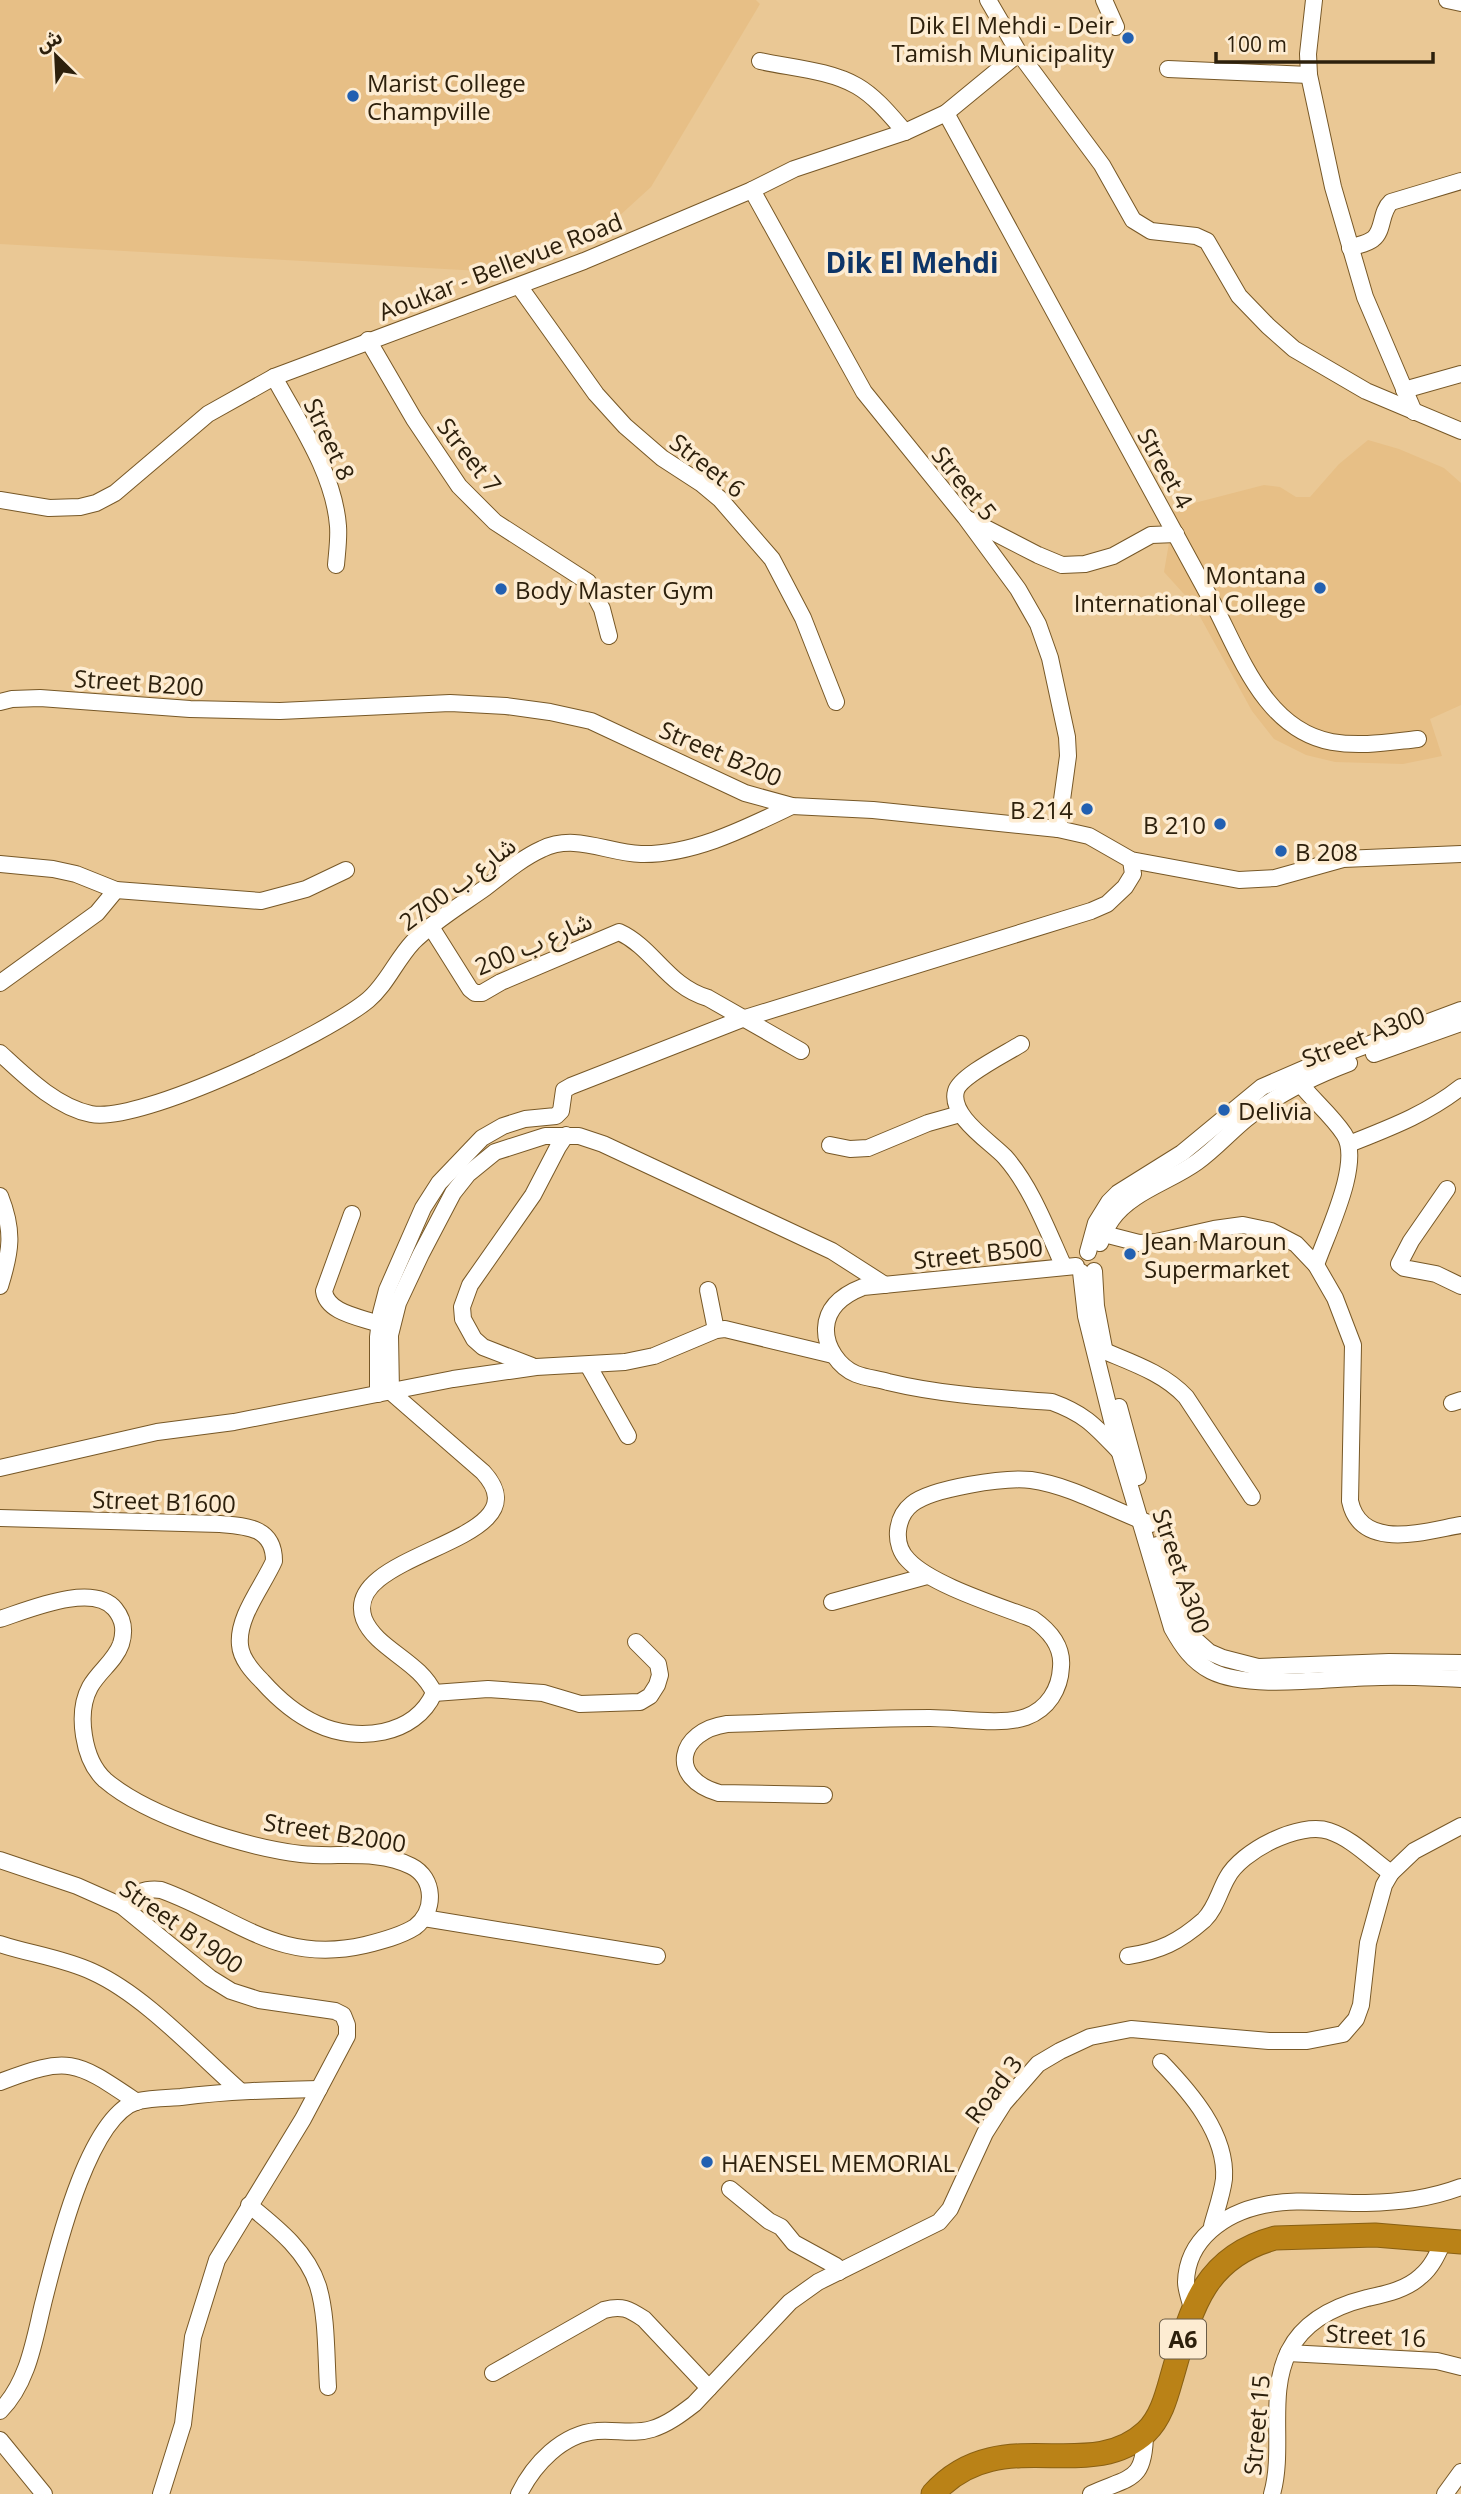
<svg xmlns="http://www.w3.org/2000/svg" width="1461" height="2494" viewBox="0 0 1461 2494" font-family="'Open Sans','Noto Sans Arabic',sans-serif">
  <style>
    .built { fill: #e7bf86 }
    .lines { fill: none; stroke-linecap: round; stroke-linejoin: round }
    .minor-casing { stroke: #775827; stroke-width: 18 }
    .highway-casing { stroke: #896013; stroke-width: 25 }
    .minor { stroke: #fff; stroke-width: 16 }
    .highway { stroke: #ba8217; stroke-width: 23 }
    .poi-dot { fill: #2260b1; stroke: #fdecd2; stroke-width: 2.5 }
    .labels { text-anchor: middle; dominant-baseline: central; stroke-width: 7; stroke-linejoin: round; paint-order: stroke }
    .shield { fill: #fdecd2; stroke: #6b5d47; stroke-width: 2 }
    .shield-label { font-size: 23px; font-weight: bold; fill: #2d200c }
    .poi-label { font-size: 24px; fill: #2d200c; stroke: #fdecd2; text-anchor: start }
    .street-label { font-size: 24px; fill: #2d200c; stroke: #fdecd2 }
    .quarter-label { font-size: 28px; font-weight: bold; fill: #0d3568; stroke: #fdecd2 }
  </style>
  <rect width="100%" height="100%" fill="#eac895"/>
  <!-- built -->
  <g class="built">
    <polygon points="0,0 756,0 760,4 651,187 595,238 498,272 0,244"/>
    <polygon points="1368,440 1399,449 1444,468 1461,483 1461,705 1430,719 1442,756 1403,764 1335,762 1306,755 1274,739 1252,711 1193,604 1164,572 1175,508 1264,485 1280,487 1296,497 1310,497 1339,464"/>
  </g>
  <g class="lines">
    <defs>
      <g id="minor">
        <polyline points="988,0 1019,53 1102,165 1133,220 1151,231 1196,236 1207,241 1239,296 1268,326 1294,349 1366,391 1461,431"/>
        <polyline points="1104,0 1116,27"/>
        <polyline points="1314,0 1308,54 1309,75 1333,187 1365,297 1414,412"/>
        <polyline points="1447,0 1461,3"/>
        <path d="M760,61C791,68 829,70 857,86C876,97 891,116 905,132"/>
        <polyline points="1168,69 1309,75"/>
        <path d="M946,113L1214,605C1241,657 1266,730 1332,742C1361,747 1389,742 1418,739"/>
        <polyline points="752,190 864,392 965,517 1018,589 1038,624 1050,658 1067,737 1068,756 1058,829"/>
        <path d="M1350,248C1357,245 1367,244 1373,239C1384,231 1380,212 1391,202L1461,181"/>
        <polyline points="519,286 596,394 625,426 662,458 702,484 720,499 772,559 803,618 836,702"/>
        <polyline points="368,340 414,419 459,486 495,522 588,582 602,609 609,636"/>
        <path d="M274,377C299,423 334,473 338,526C339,539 337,552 336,565"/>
        <polyline points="1404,390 1461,374"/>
        <polyline points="0,500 49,508 80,507 96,503 115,493 208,414 274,377 584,261 752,190 794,169 905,132 946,113 1019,53"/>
        <polyline points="970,520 1038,555 1062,565 1085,564 1113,556 1151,535 1176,534"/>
        <polyline points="0,702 12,699 40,698 190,709 280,711 450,703 506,706 550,712 591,721 745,793 792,806 873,810 1058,829 1089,836 1131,860 1239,880 1275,878 1343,859 1461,854"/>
        <polyline points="0,864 53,869 76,874 116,890 97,913 0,983"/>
        <polyline points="116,890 261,901 306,889 346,870"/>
        <path d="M431,927L470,989L475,993H482L501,982L619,932C654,948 667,986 708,998L801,1051"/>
        <path d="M1021,1044C1007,1053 960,1076 956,1091C949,1116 991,1142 1005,1157C1031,1186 1048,1232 1064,1267"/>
        <path d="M0,1053C25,1076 56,1107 91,1114C141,1124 327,1034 368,1000C387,984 396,960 413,942C434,921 461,905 485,888C503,874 522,858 542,849C575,833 607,853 641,854C693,855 746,828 792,806"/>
        <polyline points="1374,1054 1461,1023"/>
        <path d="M1294,1076C1309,1097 1330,1113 1344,1134C1363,1162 1326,1235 1316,1265"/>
        <path d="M1349,1144C1389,1128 1427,1114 1461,1087"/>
        <polyline points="830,1145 850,1149 868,1148 928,1123 960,1114"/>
        <polyline points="1447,1189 1411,1241 1399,1264 1404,1268 1436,1274 1461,1286"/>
        <path d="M0,1196C14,1231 11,1251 0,1286"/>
        <path d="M352,1214L324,1291C327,1313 360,1317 379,1324"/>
        <path d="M1104,1234L1139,1243L1156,1242L1214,1229L1243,1225L1271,1231L1296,1244L1316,1265L1335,1298L1353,1345L1350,1501C1361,1552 1425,1531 1461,1525"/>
        <path d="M1100,1243C1103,1235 1107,1226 1112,1219C1131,1192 1171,1181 1197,1162C1215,1149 1229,1133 1246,1119C1277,1094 1312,1077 1349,1063"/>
        <polyline points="1088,1252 1096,1223 1109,1202 1118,1193 1182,1153 1262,1087 1308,1067 1461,1010"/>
        <path d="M1076,1266L863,1287C845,1294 827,1306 826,1328C825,1347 839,1367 856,1374C866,1378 878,1379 888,1382C942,1395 997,1398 1052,1402C1085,1414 1095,1426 1118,1450"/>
        <polyline points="1094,1271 1096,1306 1104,1348"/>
        <path d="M1081,1272L1086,1316L1120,1453L1172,1628C1182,1646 1192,1661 1211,1671C1251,1691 1335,1677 1381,1677C1408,1676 1434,1678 1461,1679"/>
        <polyline points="708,1290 716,1330"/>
        <path d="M1095,1347C1126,1361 1162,1371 1186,1397L1252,1497"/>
        <polyline points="588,1365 628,1436"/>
        <polyline points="532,1366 483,1347 474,1339 463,1319 462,1307 470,1285 533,1195 558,1147 566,1135"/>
        <polyline points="391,1392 390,1335 398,1303 421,1254 453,1193 468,1174 495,1152 545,1136 579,1136 603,1144 832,1251 885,1285"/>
        <polyline points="378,1394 378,1337 381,1313 387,1290 423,1208 439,1183 482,1138 503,1126 525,1119 556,1116 561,1111 564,1090 571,1086 742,1019 1091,911 1107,904 1125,887 1133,874 1131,860"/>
        <polyline points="1452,1403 1461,1400"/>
        <polyline points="1119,1407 1138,1477"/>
        <polyline points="0,1468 157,1432 234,1422 453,1379 536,1367 625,1362 654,1356 716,1330 725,1329 833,1355"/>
        <path d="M0,1518L220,1524C246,1526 274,1527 274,1561C263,1586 237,1617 240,1645C241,1659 253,1672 262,1681C278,1699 295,1714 317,1724C357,1743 415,1736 434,1693C420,1661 376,1649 364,1619C339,1550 549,1544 483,1472L391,1392"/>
        <polyline points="1157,1545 1176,1604 1191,1636 1209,1652 1223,1658 1258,1667 1389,1662 1461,1663"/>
        <polyline points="832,1602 927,1576"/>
        <path d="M0,1619C28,1610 93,1582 115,1609C124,1620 125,1631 121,1644C115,1661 99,1671 90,1687C76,1713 83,1760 105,1780C148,1817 245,1847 301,1854C336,1858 378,1849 411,1866C435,1878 436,1911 415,1927C401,1936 381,1941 365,1945C278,1965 236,1917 161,1890C146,1888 131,1893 122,1906"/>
        <polyline points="434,1693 488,1689 543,1693 580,1704 640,1702 650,1696 657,1685 660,1675 658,1664 636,1642"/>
        <path d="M824,1795L719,1793C667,1778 678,1731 727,1724C794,1722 863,1718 930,1718C958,1718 1001,1726 1026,1717C1048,1709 1060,1689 1061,1667C1063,1646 1050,1631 1033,1619C1000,1606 931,1585 908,1560C901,1553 897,1542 898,1531C899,1521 903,1511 912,1504C932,1488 1005,1477 1031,1480C1073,1486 1111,1510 1151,1524"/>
        <polyline points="0,1860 77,1886 122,1906 210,1978 231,1991 259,2000 335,2011 343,2015 347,2025 347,2036 303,2119 217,2260 193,2337 183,2424 161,2494"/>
        <polyline points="424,1918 657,1956"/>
        <path d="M0,1944C30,1954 63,1958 93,1972C144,1995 196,2052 239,2090"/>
        <path d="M1128,1956C1160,1951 1179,1942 1204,1920C1216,1908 1219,1892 1227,1878C1241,1851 1300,1821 1329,1831C1353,1839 1371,1859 1391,1873"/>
        <path d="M1161,2062C1190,2092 1227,2134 1224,2179C1222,2195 1216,2211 1212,2226"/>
        <path d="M0,2082C70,2055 76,2061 137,2102"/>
        <polyline points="730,2189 769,2221 781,2227 794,2243 836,2266 839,2272"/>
        <path d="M249,2205C276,2227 307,2251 318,2286C327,2315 326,2356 328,2387"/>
        <path d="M1192,2308C1190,2300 1186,2290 1186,2282C1187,2239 1225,2213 1264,2205C1297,2198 1332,2204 1366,2203C1400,2202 1429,2199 1461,2187"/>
        <polyline points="1288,2353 1437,2361 1461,2367"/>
        <path d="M493,2373L604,2310C622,2305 629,2309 644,2319L709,2388"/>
        <path d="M0,2411C28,2383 34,2341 43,2304C55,2257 87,2116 138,2101C151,2098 167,2098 181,2097C228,2091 272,2090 319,2089"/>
        <polyline points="0,2440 44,2494"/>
        <path d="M519,2494C534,2464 562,2434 597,2431C615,2429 633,2435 652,2429C668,2424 681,2414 694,2404L790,2302L818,2282L939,2222L950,2209L985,2133L1004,2103L1038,2064L1060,2051L1090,2037L1131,2029L1269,2041H1307L1343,2034L1356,2019L1361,2005L1368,1943L1384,1885L1391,1873L1414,1851L1461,1826"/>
        <path d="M1091,2494C1131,2476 1145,2482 1145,2432"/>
        <path d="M1272,2494C1285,2448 1267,2394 1289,2351C1304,2321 1335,2306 1367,2298C1385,2294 1406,2290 1421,2276C1432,2267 1438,2253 1444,2240"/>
        <polyline points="1445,2494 1461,2472"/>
      </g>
      <path id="highway" d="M933,2494C999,2420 1088,2486 1146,2432C1160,2419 1166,2398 1171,2380C1190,2315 1200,2258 1275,2238L1375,2235L1461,2242"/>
    </defs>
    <!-- minor casing -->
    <use href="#minor" class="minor-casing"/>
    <!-- highway casing -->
    <use href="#highway" class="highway-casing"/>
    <!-- minor -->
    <use href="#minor" class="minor"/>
    <!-- highway -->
    <use href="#highway" class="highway"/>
  </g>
  <!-- markers -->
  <g class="poi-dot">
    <circle cx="1128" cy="38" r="7"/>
    <circle cx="353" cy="96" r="7"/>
    <circle cx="1320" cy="588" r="7"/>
    <circle cx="501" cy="589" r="7"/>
    <circle cx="1087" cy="809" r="7"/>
    <circle cx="1220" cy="824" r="7"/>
    <circle cx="1281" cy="851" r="7"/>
    <circle cx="1224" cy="1110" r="7"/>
    <circle cx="1130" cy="1254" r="7"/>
    <circle cx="707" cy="2162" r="7"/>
  </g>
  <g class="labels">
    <!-- shield labels -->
    <rect class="shield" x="1160" y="2319.5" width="46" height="39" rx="5"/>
    <g class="shield-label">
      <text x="1183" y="2339">A6</text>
    </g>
    <!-- poi labels -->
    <g class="poi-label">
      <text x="1114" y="24" text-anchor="end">Dik El Mehdi - Deir<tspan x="1114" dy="28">Tamish Municipality</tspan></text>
      <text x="367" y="82">Marist College<tspan x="367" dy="28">Champville</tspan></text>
      <text x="1306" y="574" text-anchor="end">Montana<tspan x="1306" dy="28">International College</tspan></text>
      <text x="515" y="589">Body Master Gym</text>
      <text x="1073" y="809" text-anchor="end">B 214</text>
      <text x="1206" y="824" text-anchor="end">B 210</text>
      <text x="1295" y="851">B 208</text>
      <text x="1238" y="1110">Delivia</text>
      <text x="1144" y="1240">Jean Maroun<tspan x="1144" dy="28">Supermarket</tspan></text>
      <text x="721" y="2162">HAENSEL MEMORIAL</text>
    </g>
    <!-- street labels -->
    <g class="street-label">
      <text transform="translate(500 266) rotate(-21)">Aoukar - Bellevue Road</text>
      <text transform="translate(330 439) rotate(65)">Street 8</text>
      <text transform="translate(470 455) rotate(52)">Street 7</text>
      <text transform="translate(708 465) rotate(38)">Street 6</text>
      <text transform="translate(1166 468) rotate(61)">Street 4</text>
      <text transform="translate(965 483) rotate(51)">Street 5</text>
      <text transform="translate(139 682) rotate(4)">Street B200</text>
      <text transform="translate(721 753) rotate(23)">Street B200</text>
      <text transform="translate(457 883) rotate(-37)">شارع ب 2700</text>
      <text transform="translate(533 943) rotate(-23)">شارع ب 200</text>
      <text transform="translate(1363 1036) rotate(-21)">Street A300</text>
      <text transform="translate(978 1253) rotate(-6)">Street B500</text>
      <text transform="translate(164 1501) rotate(2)">Street B1600</text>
      <text transform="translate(1182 1571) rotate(71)">Street A300</text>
      <text transform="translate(335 1832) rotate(9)">Street B2000</text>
      <text transform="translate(182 1926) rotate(35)">Street B1900</text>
      <text transform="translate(993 2089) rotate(-53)">Road 3</text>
      <text transform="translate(1376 2335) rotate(3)">Street 16</text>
      <text transform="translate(1256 2425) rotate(-85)">Street 15</text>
    </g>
    <!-- quarter labels -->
    <g class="quarter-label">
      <text x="912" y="262">Dik El Mehdi</text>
    </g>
  </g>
  <!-- north arrow -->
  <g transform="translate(56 56) rotate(336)" stroke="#fdecd2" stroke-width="5" paint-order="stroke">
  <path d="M0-5L12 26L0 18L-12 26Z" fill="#2d200c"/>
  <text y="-10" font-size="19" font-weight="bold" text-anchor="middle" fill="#2d200c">ش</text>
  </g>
  <!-- scale -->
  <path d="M1216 52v10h217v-10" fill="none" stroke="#2d200c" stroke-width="3.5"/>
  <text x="1226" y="52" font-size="21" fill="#2d200c" stroke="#fdecd2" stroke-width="5" paint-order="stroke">100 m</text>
</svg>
